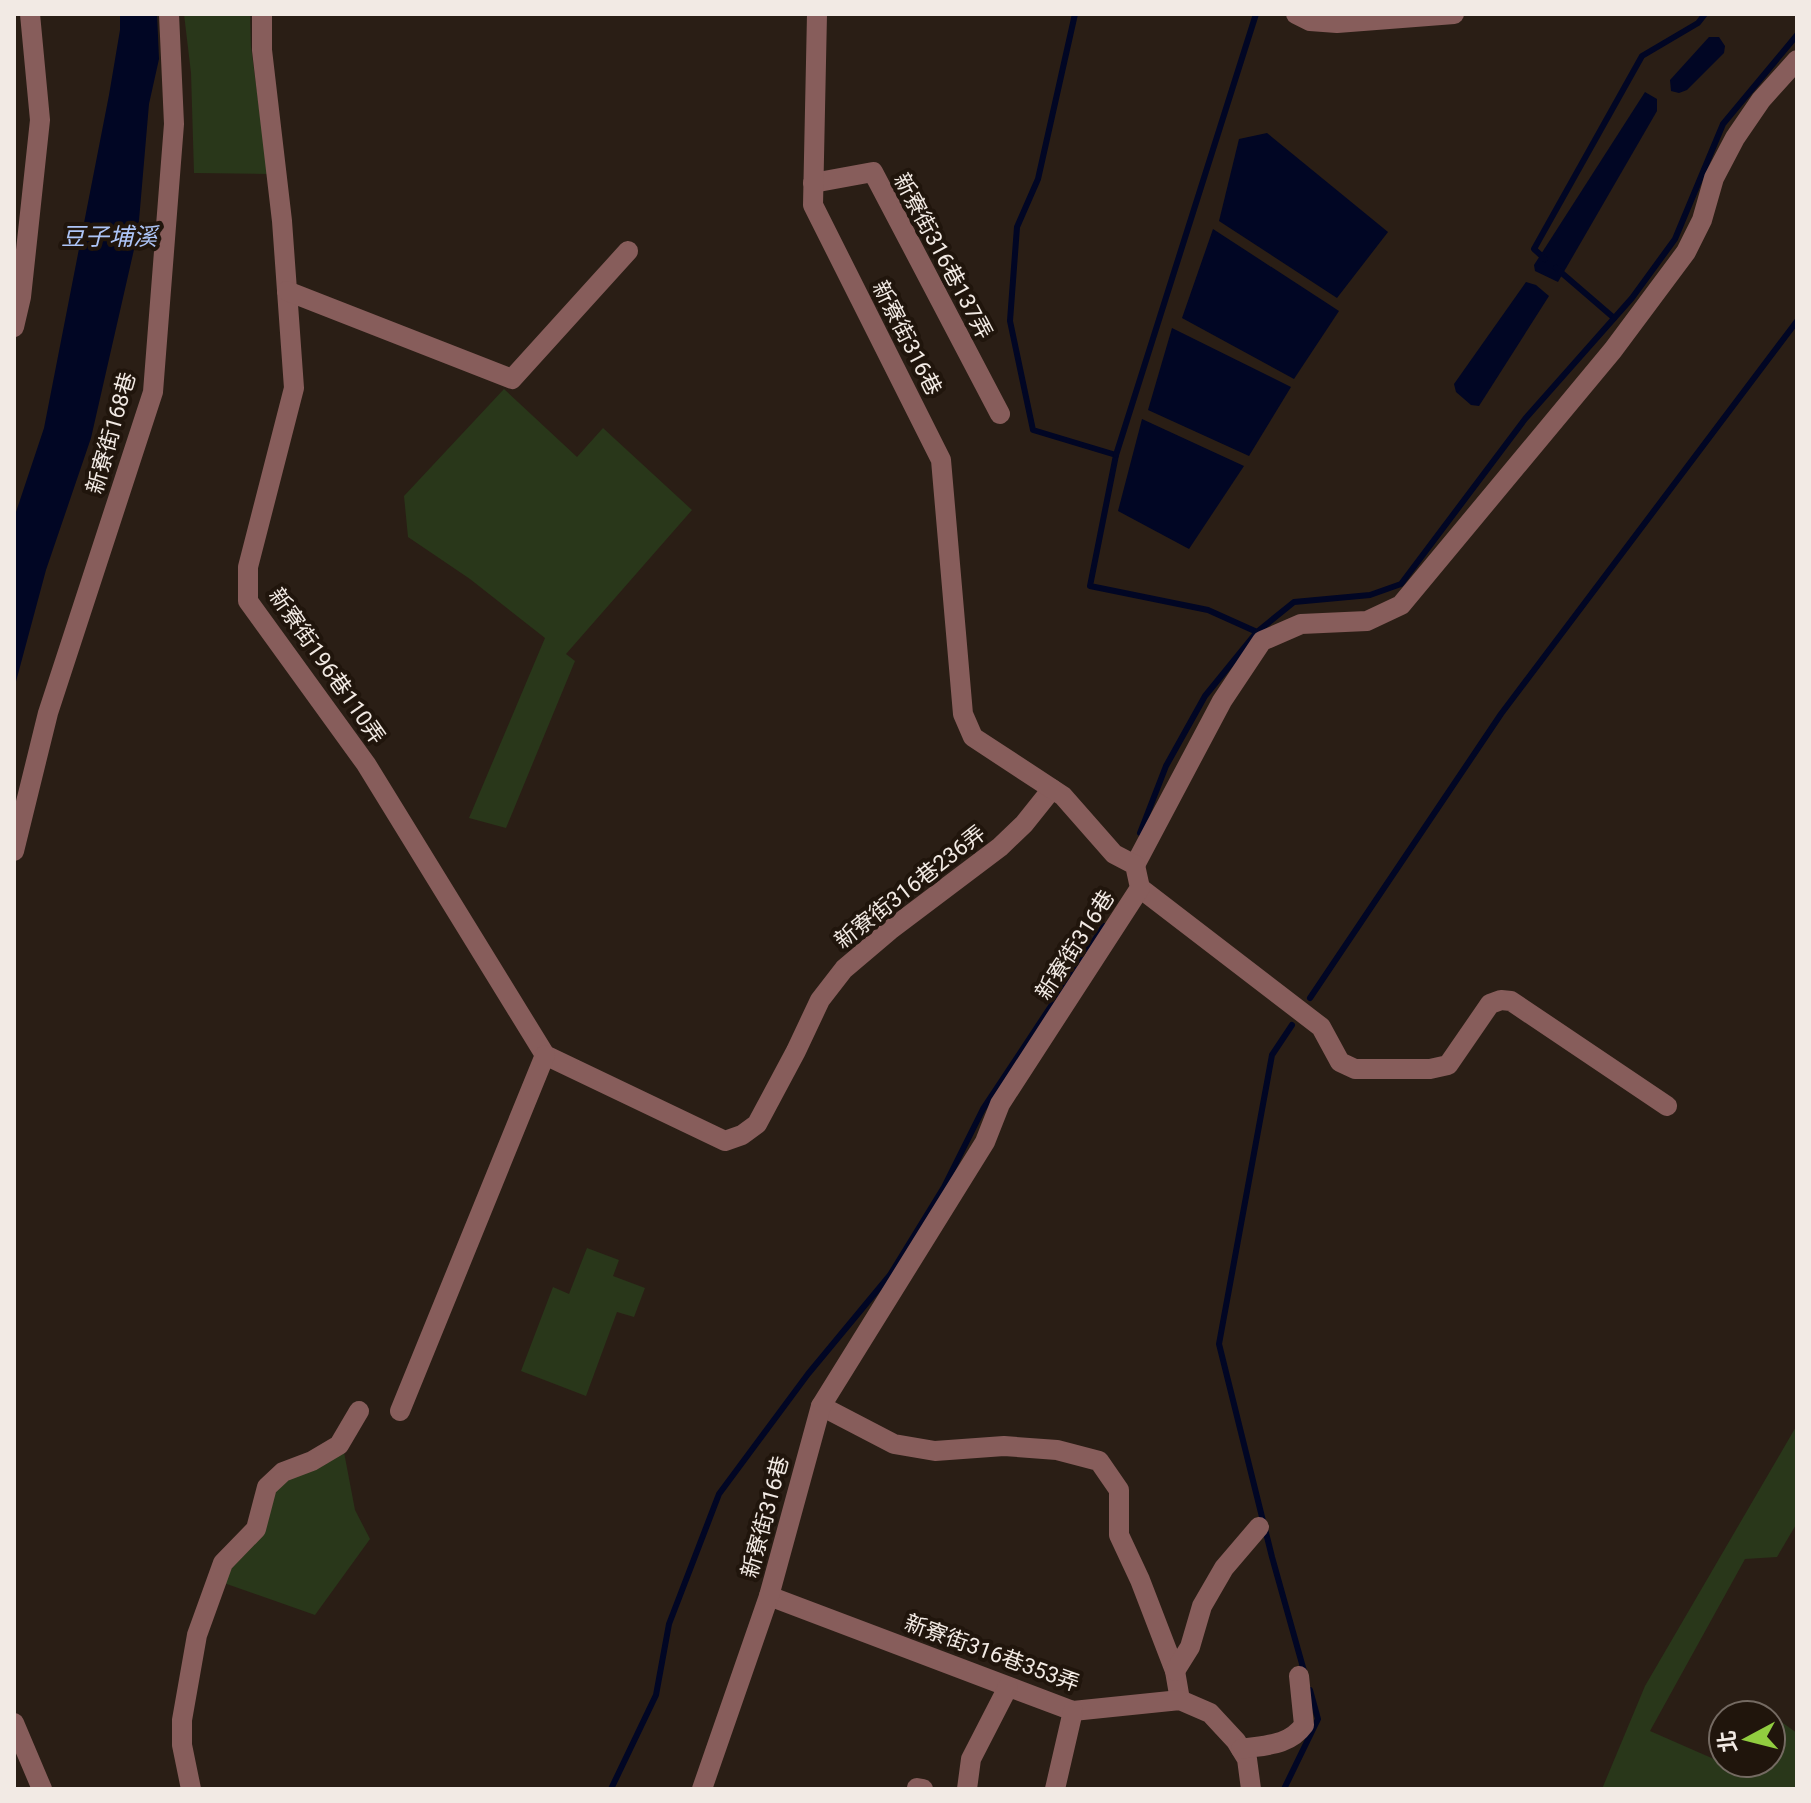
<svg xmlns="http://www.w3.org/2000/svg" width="1811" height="1803" viewBox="0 0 1811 1803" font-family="Roboto,'Noto Sans TC',sans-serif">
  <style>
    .green { fill: #29371a }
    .water { fill: #010624 }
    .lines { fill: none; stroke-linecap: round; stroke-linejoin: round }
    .stream { stroke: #010624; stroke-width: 6 }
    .minor { stroke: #875d5b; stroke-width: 20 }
    .labels { text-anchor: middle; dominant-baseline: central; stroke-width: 8; stroke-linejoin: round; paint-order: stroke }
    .street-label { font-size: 22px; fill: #f2eae4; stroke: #20150c }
    .water-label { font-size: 24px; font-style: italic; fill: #adc5f7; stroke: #20150c }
  </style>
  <rect width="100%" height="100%" fill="#2a1e15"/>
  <!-- green -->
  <g class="green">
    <polygon points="184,14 250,14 251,47 268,174 194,173 191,73"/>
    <polygon points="504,389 577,457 603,428 692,510 566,654 575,661 506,828 469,818 545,638 470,579 408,537 404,496"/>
    <polygon points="587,1248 619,1260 613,1276 645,1288 634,1317 617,1312 586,1396 521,1371 553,1287 569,1294"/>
    <polygon points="1797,1425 1797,1523 1777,1557 1745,1559 1650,1731 1723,1763 1735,1766 1737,1763 1771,1763 1773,1716 1797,1733 1797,1789 1602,1789 1645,1686"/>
    <polygon points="343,1447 355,1510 370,1539 315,1615 221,1582 267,1490"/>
  </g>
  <!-- water -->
  <g class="water">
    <polygon points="120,14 157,14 159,59 149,104 138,232 91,438 46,570 14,689 14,518 44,428 109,95 120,30"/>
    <polygon points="1709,37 1719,37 1725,46 1724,53 1687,90 1679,93 1671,91 1670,80"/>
    <polygon points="1645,92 1657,99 1657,111 1558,282 1535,271 1534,265"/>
    <polygon points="1267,133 1388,232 1337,298 1219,221 1239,139"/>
    <polygon points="1213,229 1339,311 1294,379 1182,318"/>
    <polygon points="1526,282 1536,285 1549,296 1479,406 1471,405 1456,392 1454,384"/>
    <polygon points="1172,328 1291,387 1249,456 1148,410"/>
    <polygon points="1142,419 1244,466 1189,549 1118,511"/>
  </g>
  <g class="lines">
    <!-- stream -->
    <g class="stream">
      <polyline points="1075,14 1038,179 1017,227 1010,321 1033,430 1116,455 1090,586 1208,610 1257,632"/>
      <polyline points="1545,259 1534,249 1642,56 1698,23 1705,14"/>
      <polyline points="1556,268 1614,318"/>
      <polyline points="1116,455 1256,14"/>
      <polyline points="1140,833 1166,766 1205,696 1257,632 1294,602 1370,595 1401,584 1525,419 1632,298 1675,239 1723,124 1797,35"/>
      <polyline points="1310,998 1501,714 1797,321"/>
      <polyline points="1292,1025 1272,1055 1219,1344 1272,1557 1304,1671"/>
      <polyline points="611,1789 656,1695 669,1624 719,1494 808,1374 890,1275 944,1187 983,1109 1104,926"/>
      <polyline points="1284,1789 1318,1719 1310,1690"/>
    </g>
    <!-- minor -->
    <g class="minor">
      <polyline points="262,14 262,50 282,221 294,388 248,567 248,601 366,764 545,1055 725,1141 742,1135 757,1124 796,1051 820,1000 844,969 890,930 1000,847 1024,824 1052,789"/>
      <polyline points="1296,14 1310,21 1337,23 1454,14"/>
      <polyline points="813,183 873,172 1000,414"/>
      <polyline points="287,291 512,379 628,251"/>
      <polyline points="14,327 21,297 40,120 30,14"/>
      <polyline points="14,851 48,713 153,392 174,124 169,14"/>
      <polyline points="1135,865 1222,701 1262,641 1301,624 1367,621 1401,605 1613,350 1686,252 1702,220 1714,178 1735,138 1761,100 1797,60"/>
      <polyline points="1140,888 1321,1027 1340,1062 1355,1069 1430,1069 1448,1065 1490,1004 1501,1000 1511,1001 1667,1106"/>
      <polyline points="821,1406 894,1444 935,1451 1004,1446 1057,1450 1099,1461 1119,1490 1119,1535 1140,1580 1175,1671 1180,1700"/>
      <polyline points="400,1411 545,1055"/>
      <polyline points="769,1596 1073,1711 1180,1700 1210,1713 1236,1741 1247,1759 1251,1789"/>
      <polyline points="1175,1671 1190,1647 1202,1606 1224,1568 1259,1527"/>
      <polyline points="14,1723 42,1789"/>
      <path d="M1241,1749C1265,1745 1289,1746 1304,1725L1299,1676"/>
      <polyline points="917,1788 923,1789"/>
      <polyline points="191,1789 182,1745 182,1720 197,1635 223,1563 256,1529 267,1487 283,1472 312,1461 339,1445 359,1411"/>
      <polyline points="702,1789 769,1596 821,1406 985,1142 1000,1104 1140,888 1135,865 1114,854 1063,796 973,737 963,714 941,460 813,205 817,14"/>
      <polyline points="967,1789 971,1759 1008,1687"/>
      <polyline points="1055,1789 1073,1711"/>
    </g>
  </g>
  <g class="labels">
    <!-- street labels -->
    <g class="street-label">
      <text transform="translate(943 256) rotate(62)">新寮街316巷137弄</text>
      <text transform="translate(907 338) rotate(63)">新寮街316巷</text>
      <text transform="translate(111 433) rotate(-74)">新寮街168巷</text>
      <text transform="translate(327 666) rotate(55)">新寮街196巷110弄</text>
      <text transform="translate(910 887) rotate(-38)">新寮街316巷236弄</text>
      <text transform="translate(1075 945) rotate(-57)">新寮街316巷</text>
      <text transform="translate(765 1517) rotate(-75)">新寮街316巷</text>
      <text transform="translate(992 1653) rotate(20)">新寮街316巷353弄</text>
    </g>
    <!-- water labels -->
    <g class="water-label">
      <text x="109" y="237">豆子埔溪</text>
    </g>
  </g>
  <!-- border -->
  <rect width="1811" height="1803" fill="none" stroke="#f2eae4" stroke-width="32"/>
  <!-- north arrow -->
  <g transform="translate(1747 1739) rotate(263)"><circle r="38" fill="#20150c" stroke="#746a62" stroke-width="2"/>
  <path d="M0-6L14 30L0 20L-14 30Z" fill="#91cd40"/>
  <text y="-12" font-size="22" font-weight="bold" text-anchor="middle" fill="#f2eae4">北</text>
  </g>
</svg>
